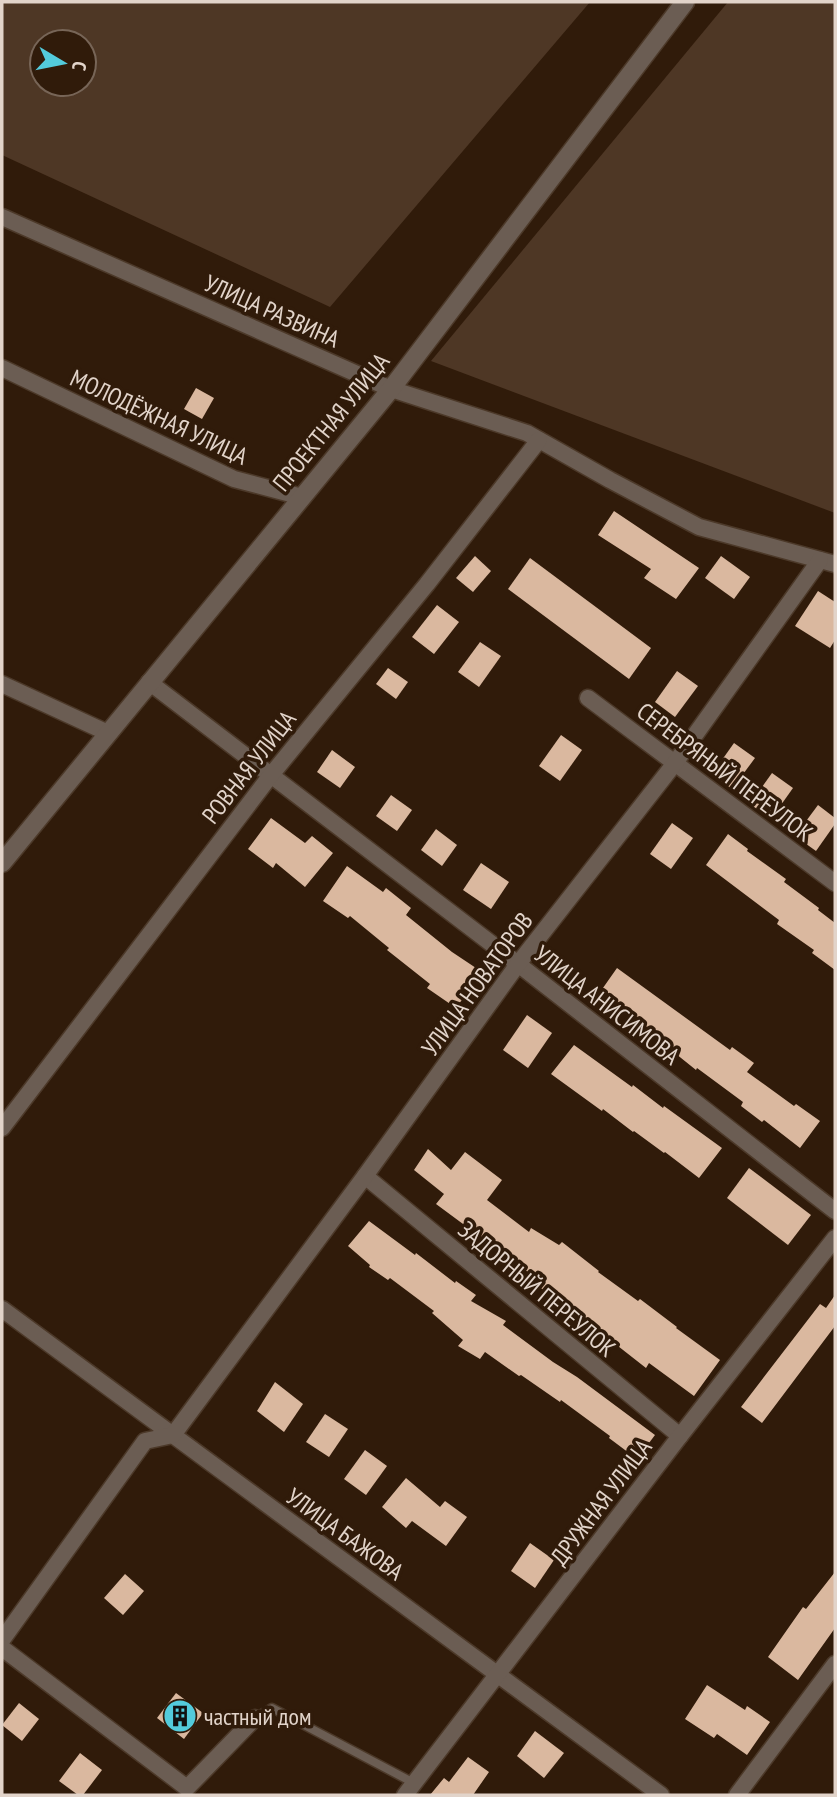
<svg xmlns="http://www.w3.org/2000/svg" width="837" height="1797" viewBox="0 0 837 1797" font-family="'PT Sans Narrow',sans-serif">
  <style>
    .green { fill: #4e3725; fill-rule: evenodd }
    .building { fill: #dab89f }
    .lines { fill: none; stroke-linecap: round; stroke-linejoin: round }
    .service-casing { stroke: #4c3929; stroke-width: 11 }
    .minor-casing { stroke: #4c3929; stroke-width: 19 }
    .tertiary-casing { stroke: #4c3929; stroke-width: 21 }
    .service { stroke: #6b5d53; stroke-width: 8 }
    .minor { stroke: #6b5d53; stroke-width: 16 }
    .tertiary { stroke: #6b5d53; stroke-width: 18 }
    .labels { text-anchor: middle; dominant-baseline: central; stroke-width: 7; stroke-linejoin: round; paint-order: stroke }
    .street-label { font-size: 24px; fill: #e2d4ca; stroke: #301b0a }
    .poi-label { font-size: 24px; fill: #e2d4ca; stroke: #301b0a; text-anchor: start }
  </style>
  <rect width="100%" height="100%" fill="#301b0a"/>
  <!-- green -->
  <g class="green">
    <path d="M2,2H590L330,307L2,155ZM42,42H84V84H42Z"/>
    <polygon points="728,2 835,2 835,513 431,361"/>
  </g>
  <!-- building -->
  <g class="building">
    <polygon points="196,388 214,398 202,419 184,409"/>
    <polygon points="614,511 699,568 676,599 644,578 651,569 598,535"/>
    <polygon points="475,556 491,571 473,592 456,578"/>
    <polygon points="721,556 750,577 734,599 705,578"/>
    <polygon points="530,558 651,648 629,679 508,589"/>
    <polygon points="818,591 835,602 835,640 830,648 795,626"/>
    <polygon points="437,605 459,622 434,654 412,637"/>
    <polygon points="480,642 501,656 479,687 458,672"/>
    <polygon points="388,668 408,682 396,699 376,684"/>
    <polygon points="677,671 698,686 675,717 655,702"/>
    <polygon points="561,735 582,750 560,781 539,766"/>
    <polygon points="734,743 755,758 732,789 712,774"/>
    <polygon points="332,750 355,767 340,788 317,772"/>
    <polygon points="772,773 793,788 771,819 750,804"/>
    <polygon points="391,795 412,810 397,831 376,816"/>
    <polygon points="818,805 835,818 835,824 816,851 795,836"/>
    <polygon points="271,818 305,843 312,836 333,853 305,887 276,863 273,868 248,849"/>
    <polygon points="672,823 693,838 671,869 650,854"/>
    <polygon points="436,829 457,845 442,866 421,850"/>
    <polygon points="728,834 748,849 747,851 786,879 784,882 819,908 818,910 835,923 835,970 812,953 814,950 777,924 779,920 706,865"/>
    <polygon points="481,863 509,882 491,909 463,890"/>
    <polygon points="347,866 383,892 386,888 411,908 406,915 452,952 482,972 456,1008 427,988 430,984 387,950 389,948 350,916 348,918 323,901"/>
    <polygon points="617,968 730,1050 732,1047 754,1063 747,1072 794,1106 796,1104 820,1121 800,1148 764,1120 762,1122 741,1106 743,1102 697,1068 696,1070 635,1021 598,995"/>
    <polygon points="527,1015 552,1033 528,1068 503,1050"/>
    <polygon points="574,1045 632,1087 633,1085 663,1108 664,1106 722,1148 699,1178 665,1152 664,1153 634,1131 633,1132 603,1109 602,1111 551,1074"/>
    <polygon points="428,1149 451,1170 465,1152 502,1180 487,1200 529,1232 531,1228 559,1245 562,1242 599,1271 598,1272 638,1301 640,1299 677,1327 676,1328 720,1360 694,1396 649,1363 646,1368 609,1339 610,1337 573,1310 572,1312 533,1282 536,1278 436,1204 444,1194 414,1170"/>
    <polygon points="749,1168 811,1215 788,1245 727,1198"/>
    <polygon points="369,1221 415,1255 416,1253 455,1283 456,1281 476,1295 471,1301 506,1321 503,1325 553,1362 577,1377 655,1435 637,1459 609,1438 610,1436 561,1400 560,1402 521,1375 519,1376 485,1352 480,1359 458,1346 463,1340 432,1313 434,1311 390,1278 388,1280 369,1267 370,1265 348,1246"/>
    <polygon points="835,1295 835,1326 762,1423 741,1407 820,1304 826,1308"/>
    <polygon points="275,1382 303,1404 284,1432 257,1411"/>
    <polygon points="325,1414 348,1429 329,1457 306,1442"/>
    <polygon points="365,1450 387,1466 366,1495 344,1479"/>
    <polygon points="406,1478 440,1507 445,1501 467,1517 446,1546 412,1521 406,1528 382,1507"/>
    <polygon points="530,1543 554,1560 535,1588 511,1571"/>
    <polygon points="835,1572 835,1628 798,1680 768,1657 803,1607 806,1609"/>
    <polygon points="125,1574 144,1591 123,1615 104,1598"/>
    <polygon points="707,1685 745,1710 747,1706 770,1722 747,1755 717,1734 714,1738 685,1719"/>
    <polygon points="176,1693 203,1713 184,1739 157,1718"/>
    <polygon points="19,1703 39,1719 22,1741 2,1725"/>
    <polygon points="535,1731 564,1753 544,1778 517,1756"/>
    <polygon points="80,1753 102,1770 83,1795 78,1795 59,1781"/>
    <polygon points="468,1757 489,1772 473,1795 430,1795 444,1778 449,1782"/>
  </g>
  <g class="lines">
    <defs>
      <polyline id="service" points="255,1718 272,1708 414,1783"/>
      <g id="minor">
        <polyline points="2,217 391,389 527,433 610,480 699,527 835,564"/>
        <polyline points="2,368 234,479 302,497"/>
        <polyline points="149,682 518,964 835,1211"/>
        <polyline points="2,684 108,733"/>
        <polyline points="588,698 835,883"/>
        <polyline points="2,1128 271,775 427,584 539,440"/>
        <polyline points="365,1176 680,1436"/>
        <polyline points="2,1309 661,1795"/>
        <polyline points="2,1640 145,1441 173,1435 365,1176 518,964 675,763 820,560"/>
        <polyline points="2,1648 187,1788 255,1718"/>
        <polyline points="405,1795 680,1436 835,1238"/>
        <polyline points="737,1795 835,1664"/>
      </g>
      <polyline id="tertiary" points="2,863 391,389 685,2"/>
    </defs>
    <!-- service casing -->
    <use href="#service" class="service-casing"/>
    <!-- minor casing -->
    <use href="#minor" class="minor-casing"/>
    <!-- tertiary casing -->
    <use href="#tertiary" class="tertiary-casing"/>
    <!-- service -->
    <use href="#service" class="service"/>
    <!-- minor -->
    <use href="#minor" class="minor"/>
    <!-- tertiary -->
    <use href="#tertiary" class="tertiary"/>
  </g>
  <!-- icons -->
  <defs>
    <symbol id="building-disc" viewBox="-11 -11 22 22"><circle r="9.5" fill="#53cbdc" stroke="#301b0a"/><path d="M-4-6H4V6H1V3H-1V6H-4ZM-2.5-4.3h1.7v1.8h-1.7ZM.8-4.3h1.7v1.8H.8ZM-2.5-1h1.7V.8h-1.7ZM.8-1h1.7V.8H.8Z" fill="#111"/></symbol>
  </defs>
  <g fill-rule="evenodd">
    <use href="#building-disc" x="161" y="1697" width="38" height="38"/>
  </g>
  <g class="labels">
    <!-- street labels -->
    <g class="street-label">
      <text transform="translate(272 311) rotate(24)">УЛИЦА РАЗВИНА</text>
      <text transform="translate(159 417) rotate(25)">МОЛОДЁЖНАЯ УЛИЦА</text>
      <text transform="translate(331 422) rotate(-51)">ПРОЕКТНАЯ УЛИЦА</text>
      <text transform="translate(249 767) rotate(-52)">РОВНАЯ УЛИЦА</text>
      <text transform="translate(725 772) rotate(37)">СЕРЕБРЯНЫЙ ПЕРЕУЛОК</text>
      <text transform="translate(477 984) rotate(-54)">УЛИЦА НОВАТОРОВ</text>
      <text transform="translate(607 1005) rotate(38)">УЛИЦА АНИСИМОВА</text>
      <text transform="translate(537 1289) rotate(40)">ЗАДОРНЫЙ ПЕРЕУЛОК</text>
      <text transform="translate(601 1502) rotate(-53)">ДРУЖНАЯ УЛИЦА</text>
      <text transform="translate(345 1534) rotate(36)">УЛИЦА БАЖОВА</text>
    </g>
    <!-- poi labels -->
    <g class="poi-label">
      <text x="204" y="1716">частный дом</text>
    </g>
  </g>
  <!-- border -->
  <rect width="837" height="1797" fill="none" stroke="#e2d4ca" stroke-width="7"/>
  <!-- north arrow -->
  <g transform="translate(63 63) rotate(100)"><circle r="33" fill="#301b0a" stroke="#776557" stroke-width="2"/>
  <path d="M0-5L12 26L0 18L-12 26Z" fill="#53cbdc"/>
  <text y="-10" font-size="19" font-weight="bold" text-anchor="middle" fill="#e2d4ca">С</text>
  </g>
</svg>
